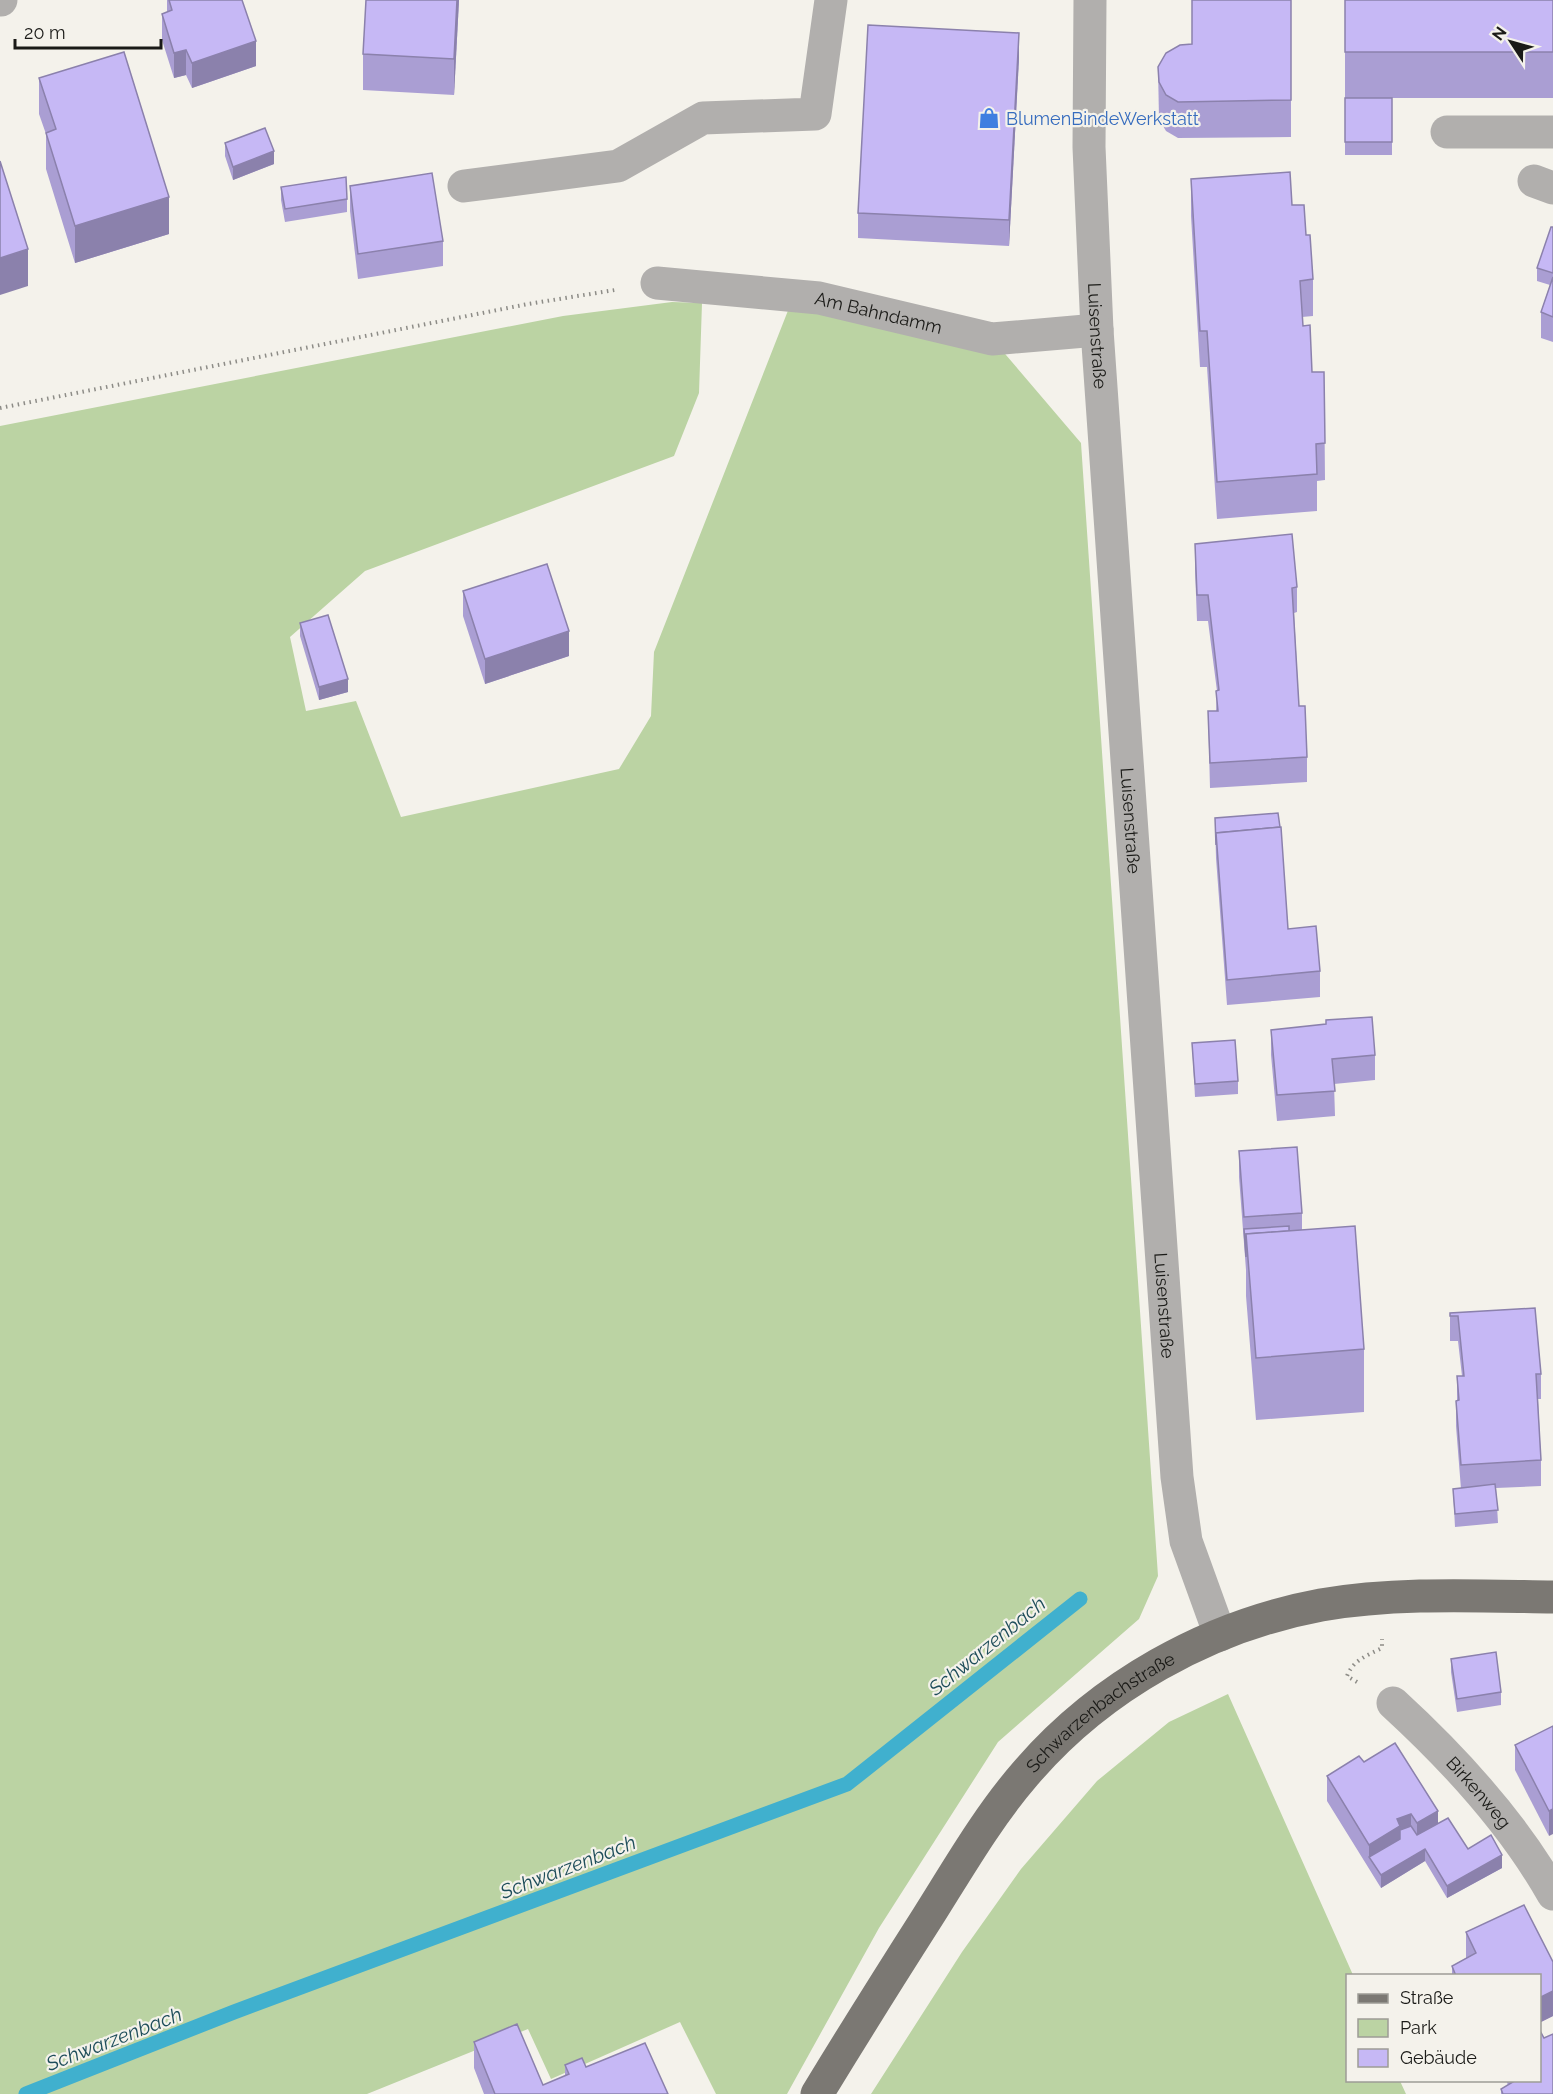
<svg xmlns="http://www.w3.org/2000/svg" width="1553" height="2094" viewBox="0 0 1553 2094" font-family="Raleway,sans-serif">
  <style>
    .green { fill: #bbd3a3 }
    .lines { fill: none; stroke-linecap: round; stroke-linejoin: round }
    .stream { stroke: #40b0ce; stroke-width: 15 }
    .path { stroke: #8d8c87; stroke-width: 4; stroke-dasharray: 1.5 4.5; stroke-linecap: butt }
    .minor { stroke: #b1afad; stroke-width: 33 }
    .major { stroke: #7b7873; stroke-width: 33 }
    .wall { fill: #aa9ed3 }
    .shaded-wall { fill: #8b81ac }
    .building { fill: #c6b8f5; stroke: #8b81ac; stroke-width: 1.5 }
    .labels { text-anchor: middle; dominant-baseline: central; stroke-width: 4.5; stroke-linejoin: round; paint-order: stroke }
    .shop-label { font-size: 18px; fill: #366cbe; stroke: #f4f2eb; text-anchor: start }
    .street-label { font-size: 18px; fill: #1a1a17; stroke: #f4f2eb }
    .water-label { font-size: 20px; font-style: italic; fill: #1e4d5a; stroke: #f4f2eb }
  </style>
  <rect width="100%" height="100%" fill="#f4f2eb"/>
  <!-- green -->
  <g class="green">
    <polygon points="672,302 702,303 699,393 674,456 365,571 290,637 306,711 356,701 401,817 619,769 651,716 654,652 789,308 1000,348 1081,443 1158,1576 1139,1619 998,1742 879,1928 787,2094 716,2094 680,2022 551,2079 528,2029 367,2094 0,2094 0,426 563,316"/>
    <polygon points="1228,1694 1353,1975 1348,1976 1348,2080 1400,2081 1406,2094 871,2094 962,1952 1021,1869 1097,1781 1169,1722"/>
  </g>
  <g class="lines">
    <!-- stream -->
    <polyline class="stream" points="26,2094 234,2012 847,1784 1080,1599"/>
    <!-- path -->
    <g class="path">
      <polyline points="0,408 528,304 615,290"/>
      <path d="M1357,1682L1347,1676C1353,1660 1368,1655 1382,1648V1639"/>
    </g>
    <!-- minor -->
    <g class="minor">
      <polyline points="0,0 1,0"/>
      <path id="s1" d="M1090,0L1089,147L1097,330L1177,1477L1186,1541L1220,1635"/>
      <polyline points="1447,132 1553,132"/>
      <polyline points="1534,181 1553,188"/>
      <polyline points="464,186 618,166 703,118 815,114 831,0"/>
      <path id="s2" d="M657,283L819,298L992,339L1097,330"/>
      <path id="s3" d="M1393,1703C1453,1758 1513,1823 1553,1894"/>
    </g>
    <!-- major -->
    <path class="major" id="s4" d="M817,2094C853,2035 890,1976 927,1918C958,1869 987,1818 1025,1774C1100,1686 1208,1626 1321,1605C1397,1592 1477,1596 1553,1597"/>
  </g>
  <!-- wall -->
  <g class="wall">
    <polygon points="167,0 242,0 256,66 192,88 186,75 174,78 162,40 162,14 167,12"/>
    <polygon points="366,0 459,0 454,95 363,90 363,54"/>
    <polygon points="1291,0 1291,137 1178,138 1166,131 1159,119 1158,67"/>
    <polygon points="1345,0 1553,0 1553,98 1392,98 1392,155 1345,155 1345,98 1360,98 1345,98"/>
    <polygon points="1019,58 1009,246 858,238 858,213"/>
    <polygon points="39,78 169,234 75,263 46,169 46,134 39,114"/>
    <polygon points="225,143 274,164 233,180 225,156"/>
    <polygon points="1191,179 1292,205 1306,235 1313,279 1313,316 1302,317 1303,326 1312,372 1324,372 1325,480 1317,481 1317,511 1217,519 1207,367 1200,367 1191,216"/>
    <polygon points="350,186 443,241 443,266 358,279 350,211"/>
    <polygon points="281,187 347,199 347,212 285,222 281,200"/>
    <polygon points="1553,227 1553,342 1541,338 1541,312 1550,285 1537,281 1537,268"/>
    <polygon points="1195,544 1297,587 1297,612 1294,613 1299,706 1307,757 1307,782 1210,788 1208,711 1216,711 1217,691 1208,621 1197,621 1195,569"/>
    <polygon points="463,591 569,656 485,684 463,616"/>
    <polygon points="300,623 348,692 319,700 300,636"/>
    <polygon points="1215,818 1288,929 1320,971 1320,997 1227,1005 1216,858"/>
    <polygon points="1271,1030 1375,1055 1375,1080 1334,1084 1335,1116 1277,1121 1271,1055"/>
    <polygon points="1192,1043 1238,1081 1238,1094 1195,1097"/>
    <polygon points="1239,1151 1302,1213 1302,1230 1364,1349 1364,1412 1256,1420 1246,1296 1246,1270 1239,1177"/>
    <polygon points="1535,1308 1541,1374 1541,1399 1538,1399 1541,1460 1541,1486 1496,1488 1498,1523 1455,1527 1453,1489 1461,1489 1456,1426 1456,1401 1457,1400 1457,1376 1462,1376 1458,1341 1450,1341 1450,1313"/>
    <polygon points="1451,1659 1501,1692 1501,1705 1457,1712 1451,1672"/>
    <polygon points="1553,1726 1549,1836 1515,1770 1515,1745"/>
    <polygon points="1364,1762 1438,1823 1468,1849 1502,1868 1447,1898 1425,1861 1381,1888 1327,1801 1327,1776"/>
    <polygon points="1466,1932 1553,1962 1553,2016 1539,2023 1539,1976 1452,1976 1452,1966 1466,1958"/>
    <polygon points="474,2042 543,2085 565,2076 565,2065 586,2067 668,2094 484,2094 474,2068"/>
    <polygon points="1506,2080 1539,2080 1553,2094 1501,2094 1501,2089 1508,2085"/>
  </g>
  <!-- shaded-wall -->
  <g class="shaded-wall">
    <polygon points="457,0 459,0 454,95 454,59"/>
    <polygon points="1019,33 1019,58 1009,246 1009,220"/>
    <polygon points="256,41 256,66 192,88 192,63"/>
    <polygon points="186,50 186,75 174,78 174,53"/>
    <polygon points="274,151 274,164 233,180 233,167"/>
    <polygon points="169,197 169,234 75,263 75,226"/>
    <polygon points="28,249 28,286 0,295 0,258"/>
    <polygon points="569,631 569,656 485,684 485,659"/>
    <polygon points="348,679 348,692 319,700 319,687"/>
    <polygon points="1553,1809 1553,1834 1549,1836 1549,1811"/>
    <polygon points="1438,1811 1438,1836 1417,1848 1417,1823"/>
    <polygon points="1411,1814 1411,1839 1369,1857 1369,1870 1369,1845 1397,1819"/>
    <polygon points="1425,1849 1425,1861 1381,1888 1381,1875"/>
    <polygon points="1502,1855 1502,1868 1447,1898 1447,1886"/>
    <polygon points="1553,1991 1553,2016 1539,2023 1539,1998"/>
  </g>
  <!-- building -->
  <g class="building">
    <polygon points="169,0 242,0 256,41 192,63 186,50 174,53 162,14 172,10"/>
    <polygon points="366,0 457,0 454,59 363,54"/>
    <polygon points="1192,0 1291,0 1291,100 1178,102 1166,95 1159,82 1158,67 1166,53 1180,45 1192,44"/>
    <rect x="1345" y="0" width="208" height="52"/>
    <polygon points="868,25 1019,33 1009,220 858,213"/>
    <polygon points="124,52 169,197 75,226 46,133 56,129 39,78"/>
    <rect x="1345" y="98" width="47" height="44"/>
    <polygon points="265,128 274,151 233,167 225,143"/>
    <polygon points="0,161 28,249 0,258"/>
    <polygon points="1290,172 1292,205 1304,205 1306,235 1310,235 1313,279 1300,281 1303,326 1310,325 1312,372 1324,372 1325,443 1316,444 1317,474 1217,482 1207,331 1200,331 1191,179"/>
    <polygon points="432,173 443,241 358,254 350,186"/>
    <polygon points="346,177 347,199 285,209 281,187"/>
    <polygon points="1551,227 1553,227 1553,273 1537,268"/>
    <polygon points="1553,277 1553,317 1541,312"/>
    <polygon points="1292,534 1297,587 1292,588 1299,706 1305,706 1307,757 1210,763 1208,711 1218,711 1216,691 1219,690 1208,595 1197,595 1195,544"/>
    <polygon points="547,564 569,631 485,659 463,591"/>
    <polygon points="328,615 348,679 319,687 300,623"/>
    <polygon points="1278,813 1280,827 1216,833 1216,845 1215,818"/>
    <polygon points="1281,827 1288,929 1316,926 1320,971 1227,980 1216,833"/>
    <polygon points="1372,1017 1375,1055 1332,1059 1335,1091 1277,1095 1271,1030 1326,1024 1326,1020"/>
    <polygon points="1235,1040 1238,1081 1195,1084 1192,1043"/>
    <polygon points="1297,1147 1302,1213 1244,1217 1239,1151"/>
    <polygon points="1289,1226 1289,1231 1246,1234 1246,1257 1244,1229"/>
    <polygon points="1355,1226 1364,1349 1256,1358 1246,1234"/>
    <polygon points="1535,1308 1541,1374 1536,1374 1541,1460 1461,1465 1456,1401 1459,1400 1457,1376 1464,1376 1458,1316 1450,1316 1450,1313"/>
    <polygon points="1495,1484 1498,1510 1455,1514 1453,1489"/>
    <polygon points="1496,1652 1501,1692 1457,1699 1451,1659"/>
    <polygon points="1553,1726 1553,1809 1549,1811 1515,1745"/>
    <polygon points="1395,1743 1438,1811 1417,1823 1411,1814 1397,1819 1400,1826 1369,1845 1327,1776 1359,1756 1364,1762"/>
    <polygon points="1448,1818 1468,1849 1491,1835 1502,1855 1447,1886 1425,1849 1381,1875 1369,1857 1400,1839 1400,1830 1411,1826 1417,1835"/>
    <polygon points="1524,1905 1553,1962 1553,1991 1539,1998 1539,1976 1456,1976 1452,1966 1476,1953 1466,1932"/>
    <polygon points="517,2024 543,2085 569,2074 565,2065 582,2058 586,2067 645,2043 668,2094 495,2094 474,2042"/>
    <polygon points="1539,2029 1544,2038 1553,2034 1553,2094 1503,2094 1501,2089 1516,2080 1539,2080"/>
  </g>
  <!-- icons -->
  <defs>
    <symbol id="shop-bare" viewBox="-9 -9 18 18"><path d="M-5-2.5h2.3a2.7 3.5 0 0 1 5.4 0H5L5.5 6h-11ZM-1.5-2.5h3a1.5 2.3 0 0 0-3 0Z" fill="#3f7fe0" stroke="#f4f2eb" stroke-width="2.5" paint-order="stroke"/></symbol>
  </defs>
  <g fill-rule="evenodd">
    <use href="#shop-bare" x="974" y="103" width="30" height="30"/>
  </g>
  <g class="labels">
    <!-- shop labels -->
    <g class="shop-label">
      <text x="1006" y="118">BlumenBindeWerkstatt</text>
    </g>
    <!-- street labels -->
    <g class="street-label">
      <text stroke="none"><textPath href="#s2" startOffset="224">Am Bahndamm</textPath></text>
      <text stroke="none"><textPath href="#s1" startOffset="336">Luisenstraße</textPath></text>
      <text stroke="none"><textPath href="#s1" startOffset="822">Luisenstraße</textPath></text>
      <text stroke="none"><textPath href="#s1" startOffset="1308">Luisenstraße</textPath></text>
      <text stroke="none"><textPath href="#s4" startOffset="480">Schwarzenbachstraße</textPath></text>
      <text stroke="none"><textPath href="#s3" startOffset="124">Birkenweg</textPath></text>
    </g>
    <!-- water labels -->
    <g class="water-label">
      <text transform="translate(987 1646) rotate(-39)">Schwarzenbach</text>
      <text transform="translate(568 1867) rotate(-21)">Schwarzenbach</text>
      <text transform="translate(114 2039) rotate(-21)">Schwarzenbach</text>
    </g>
  </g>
  <!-- legend -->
  <rect x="1346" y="1974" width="195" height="108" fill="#f4f2eb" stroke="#9d9c96" stroke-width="1.5"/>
  <rect x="1358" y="1994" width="30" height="9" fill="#7b7873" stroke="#9d9c96" stroke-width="1.5"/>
  <text x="1400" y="2004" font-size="18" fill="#1a1a17">Straße</text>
  <rect x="1358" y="2019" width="30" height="18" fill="#bbd3a3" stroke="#9d9c96" stroke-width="1.5"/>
  <text x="1400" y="2034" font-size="18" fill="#1a1a17">Park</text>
  <rect x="1358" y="2049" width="30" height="18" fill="#c6b8f5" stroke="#9d9c96" stroke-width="1.5"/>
  <text x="1400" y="2064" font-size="18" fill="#1a1a17">Gebäude</text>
  <!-- north arrow -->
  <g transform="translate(1511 42) rotate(306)" stroke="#f4f2eb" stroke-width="4.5" paint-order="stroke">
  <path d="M0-4.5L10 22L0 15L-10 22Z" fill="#1a1a17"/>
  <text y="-9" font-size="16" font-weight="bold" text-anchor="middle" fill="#1a1a17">N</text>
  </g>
  <!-- scale -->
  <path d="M15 39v9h146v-9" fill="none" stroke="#1a1a17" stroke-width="3"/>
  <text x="24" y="39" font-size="18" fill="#1a1a17" stroke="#f4f2eb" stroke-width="4.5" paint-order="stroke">20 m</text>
</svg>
